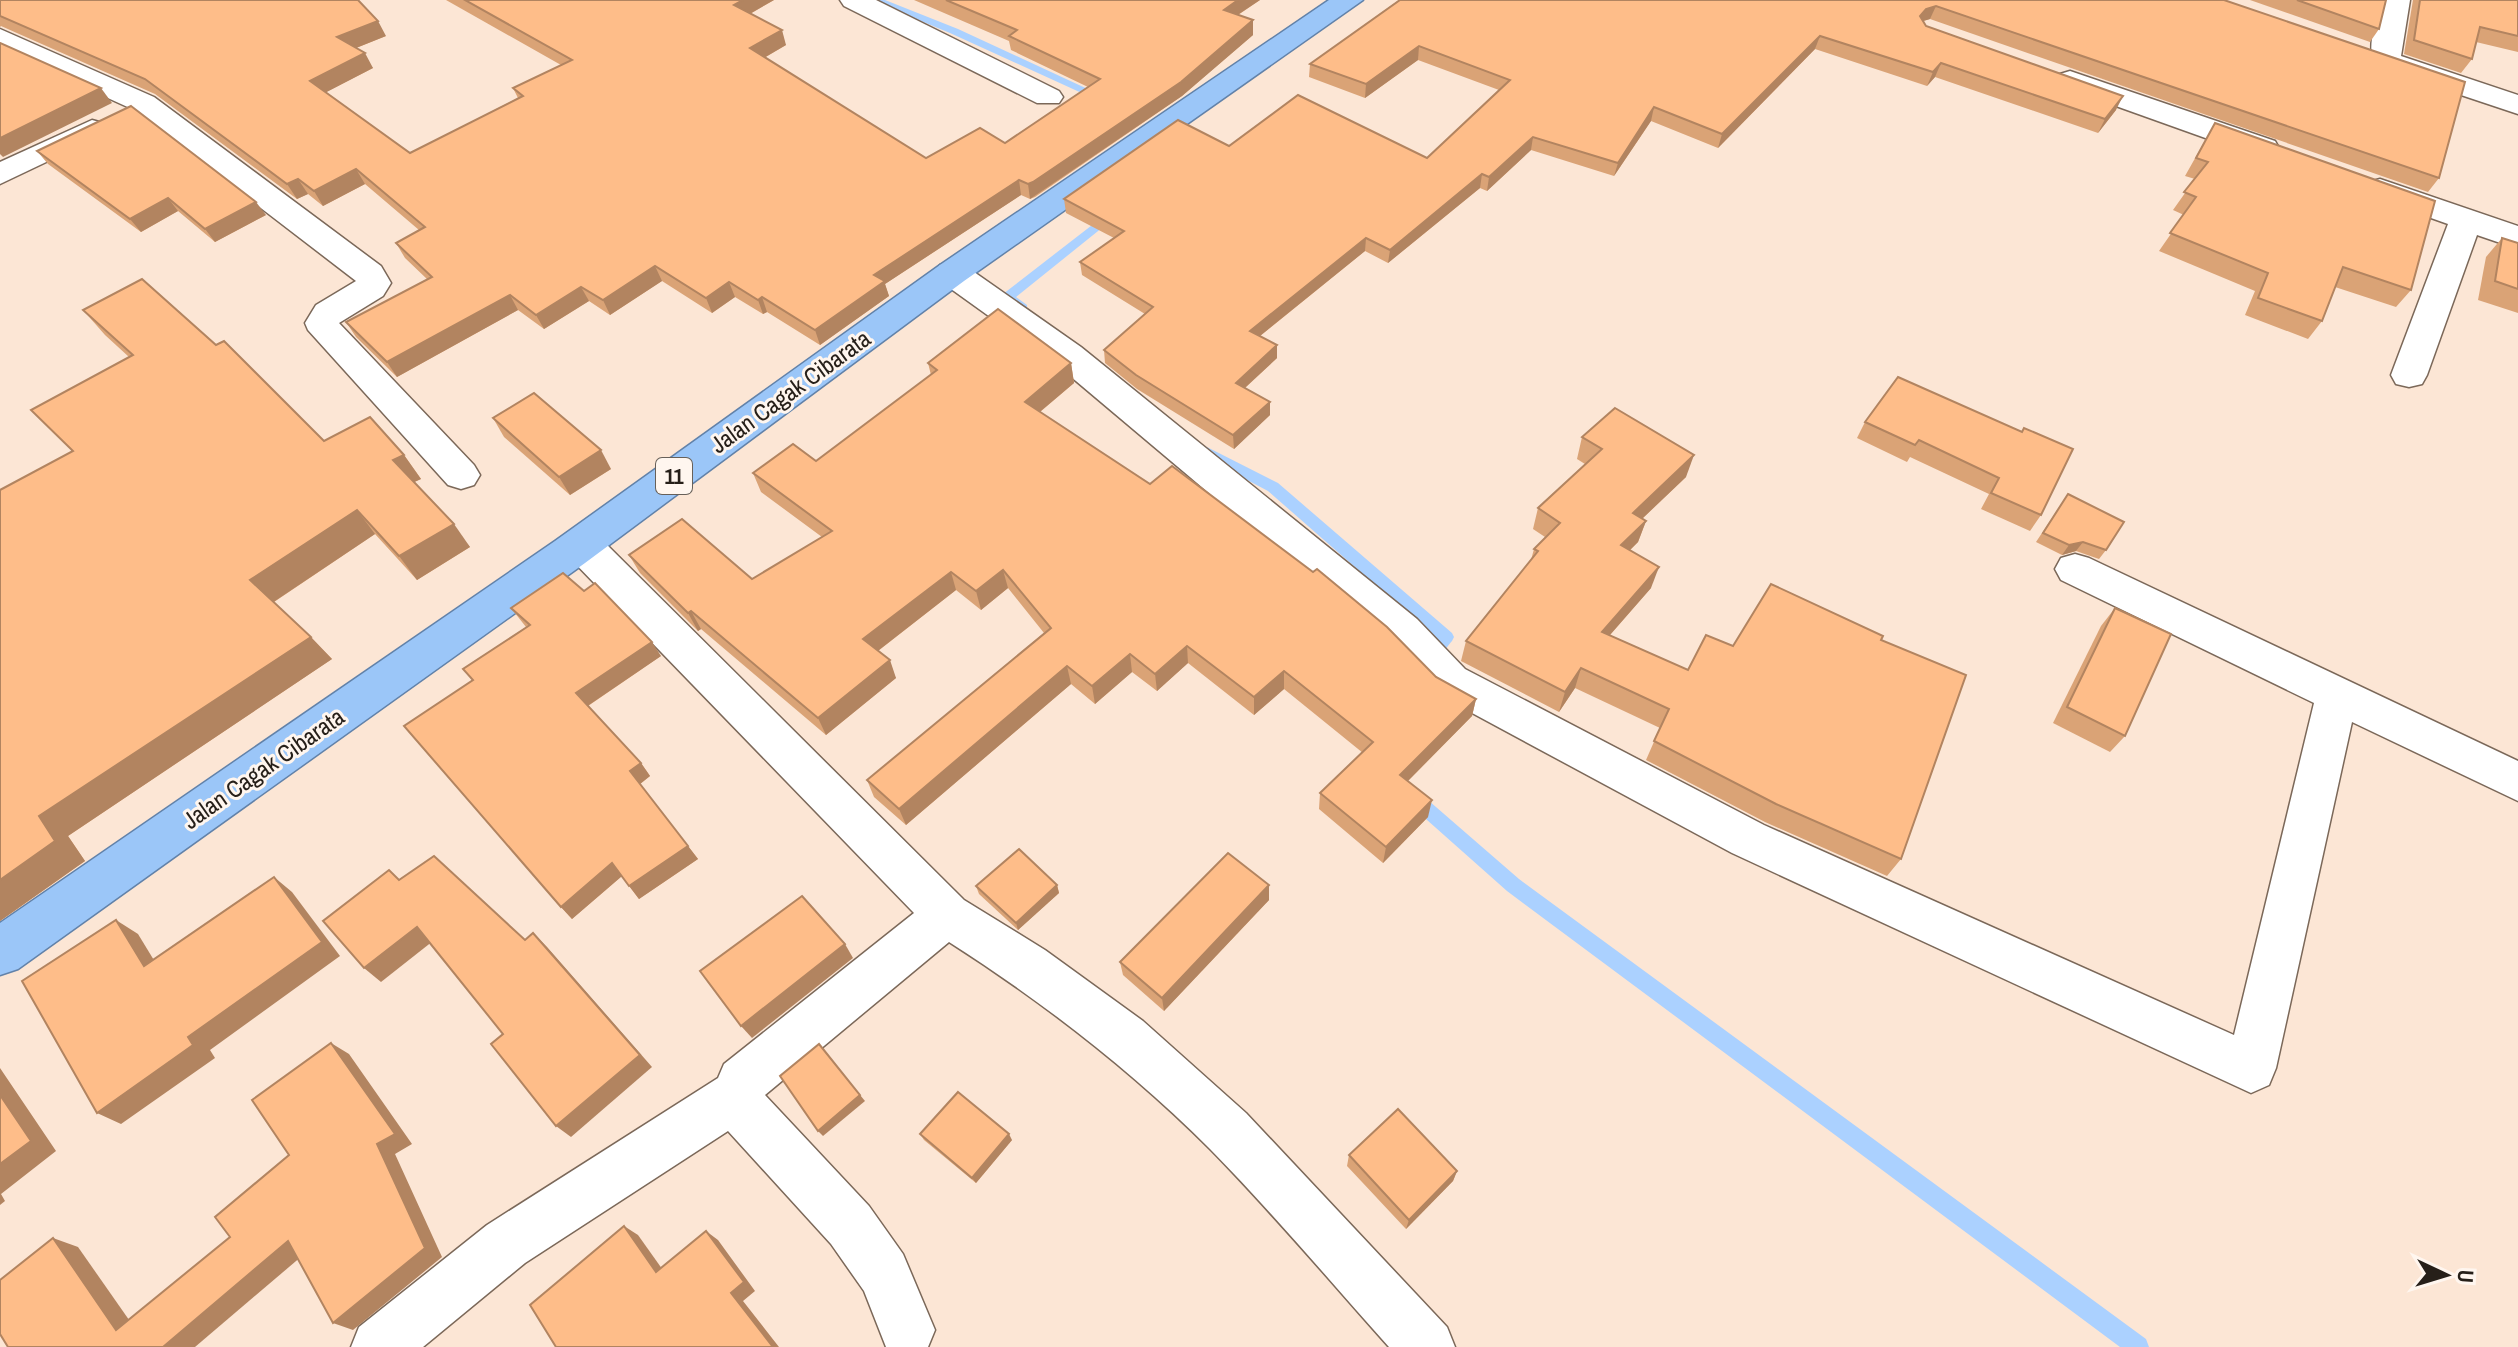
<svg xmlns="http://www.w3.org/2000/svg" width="2518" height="1347" viewBox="0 0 2518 1347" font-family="'Archivo Narrow',sans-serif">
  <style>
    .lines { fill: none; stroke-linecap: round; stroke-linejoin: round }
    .stream { fill: #abd1ff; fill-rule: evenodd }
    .minor-casing { stroke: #7b6859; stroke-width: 3 }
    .trunk-casing { stroke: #6282a9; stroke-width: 3 }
    .minor { fill: #fff; fill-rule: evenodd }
    .trunk { fill: #9bc6f8; fill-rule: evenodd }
    .wall { fill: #daa376 }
    .shaded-wall { fill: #b28460 }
    .building { fill: #febd89; stroke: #b28460; stroke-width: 2 }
    .labels { text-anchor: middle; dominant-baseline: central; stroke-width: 6; stroke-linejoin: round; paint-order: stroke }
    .shield { fill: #fff6ef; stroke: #676059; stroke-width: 2 }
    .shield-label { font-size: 22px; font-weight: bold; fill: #261f19 }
    .street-label { font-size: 24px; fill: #261f19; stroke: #fff6ef }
  </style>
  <rect width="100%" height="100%" fill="#fce6d5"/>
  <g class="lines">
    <!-- stream -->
    <g class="stream">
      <polygon points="870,0 885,0 958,29 1107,98 1097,100 950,33"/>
      <polygon points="1109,212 1115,216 1113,219 1016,297 1027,305 1027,311 1017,311 1003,300 1003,294"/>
      <path d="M1201,444L1278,483L1452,633L1454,637L1452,641C1443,651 1434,670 1420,666L1418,661L1436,638L1268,491L1196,453L1194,449Z"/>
      <polygon points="1415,792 1421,794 1519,879 2146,1339 2149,1347 2120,1347 1507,891 1409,804 1406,799 1409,794"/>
    </g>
    <defs>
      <g id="minor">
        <polygon points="840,0 876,0 1059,91 1063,97 1059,103 1037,103 844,6"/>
        <path d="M2382,0H2410L2401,56L2518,95V114L2377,67C2364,49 2377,20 2382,0Z"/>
        <polygon points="0,29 154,97 381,266 391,283 383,296 339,323 474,465 480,475 474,485 461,489 448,485 308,330 305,323 316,305 356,281 132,109 0,49"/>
        <polygon points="2070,71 2275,141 2279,148 2275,155 2253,155 2060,86 2055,80 2060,74"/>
        <polygon points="92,120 103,123 107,129 103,135 0,184 0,162"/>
        <polygon points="2380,179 2518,226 2518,249 2477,235 2427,375 2422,384 2409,387 2396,384 2391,375 2448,224 2369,196 2364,189 2369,182"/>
        <polygon points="952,262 964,265 1081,347 1417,619 1465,669 1764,825 2234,1035 2314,703 2061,580 2055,569 2061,558 2075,554 2089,558 2518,761 2518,801 2352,722 2276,1068 2269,1085 2251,1093 1732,853 1435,693 1387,643 1057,365 940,281 935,273 940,265"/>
        <path d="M581,529L595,533L964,900L1045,950L1143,1021L1246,1113L1447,1327L1455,1347H1389C1330,1281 1272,1212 1210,1149C1131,1070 1043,1002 949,942L765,1095L869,1206L903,1254L935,1330L928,1347H886L864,1291L831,1244L728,1131L525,1263L423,1347H351L359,1327L487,1225L718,1078L724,1064L914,913L567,555L561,544L567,533Z"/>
      </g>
      <polygon id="trunk" points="1329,0 1363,0 964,281 585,563 18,969 0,975 0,923 555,541 940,265"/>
    </defs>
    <!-- minor casing -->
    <use href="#minor" class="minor-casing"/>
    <!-- trunk casing -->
    <use href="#trunk" class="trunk-casing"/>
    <!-- minor -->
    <use href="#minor" class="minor"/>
    <!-- trunk -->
    <use href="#trunk" class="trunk"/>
  </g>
  <!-- wall -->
  <g class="wall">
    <polygon points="0,0 386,36 356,48 373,68 326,92 410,153 518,98 513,88 561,65 446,0 774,0 750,14 786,45 764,58 926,158 1005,143 1088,87 1011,50 1009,41 914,0 1260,0 1238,15 1253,20 1253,35 1182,96 1035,197 1030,199 1021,195 885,284 889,296 820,345 767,312 763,314 735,297 712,313 662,281 610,315 589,301 544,329 518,310 397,377 356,337 346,322 428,280 405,258 396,243 419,230 365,184 323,206 308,194 297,199 155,94 1,26 0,27"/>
    <polygon points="1399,0 2224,0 2439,178 2428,192 1930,19 1923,21 1926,26 2116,110 2098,133 1935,77 1927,86 1815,49 1718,148 1651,121 1614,176 1531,150 1487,191 1480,188 1388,263 1365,251 1260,336 1277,358 1245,388 1270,415 1234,449 1137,389 1105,363 1104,350 1145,314 1082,275 1080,262 1114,238 1066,213 1064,199 1229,146 1427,158 1499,90 1418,60 1365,98 1309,77 1310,64"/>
    <polygon points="2250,0 2386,0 2379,29 2370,42"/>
    <polygon points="2413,0 2518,0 2518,52 2476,42 2472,59 2461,73 2404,54"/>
    <polygon points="2215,123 2411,290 2396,307 2335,287 2322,321 2308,339 2245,315 2255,291 2159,251 2184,215 2173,210 2195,179 2185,176"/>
    <polygon points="37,151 266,215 215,242 178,211 141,232 48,164"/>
    <polygon points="2502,238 2518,243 2518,313 2478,300 2486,257"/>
    <polygon points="83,310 324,441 404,455 421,479 414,482 470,547 417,580 375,534 274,602 332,659 68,836 85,861 0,921 0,490 73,451 129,357 105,335"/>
    <polygon points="928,363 1071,363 1074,383 1040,412 1436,677 1476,699 1472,716 1407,782 1428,817 1383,863 1319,809 1320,793 1363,753 1284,689 1254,715 1188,663 1157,691 1132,672 1095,704 1071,684 906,825 874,797 867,780 1044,633 1008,588 981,610 956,590 878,651 896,678 826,735 701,629 698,631 640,573 629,555 752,579 822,537 761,492 753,473 816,461 931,375"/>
    <polygon points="1898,377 2041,515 2030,531 1981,509 1989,494 1910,457 1907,462 1857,438 1865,422"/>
    <polygon points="493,418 611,469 570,495 504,437"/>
    <polygon points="1582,437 1686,477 1642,519 1646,521 1638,542 1630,550 1651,588 1610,635 1688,670 1733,646 1881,640 1901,859 1887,876 1765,822 1646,760 1660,728 1575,688 1559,712 1461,661 1466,641 1531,560 1534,549 1545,537 1533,529 1538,508 1585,464 1577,459"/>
    <polygon points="2068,494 2106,550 2099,559 2076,551 2062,555 2036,542"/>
    <polygon points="511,608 661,656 588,706 641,763 650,776 640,784 698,859 639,899 622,876 572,919 561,907 472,680 463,669 526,627"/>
    <polygon points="2115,608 2125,736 2110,752 2053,723 2101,626"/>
    <polygon points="1057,885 1059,893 1018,930 979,894 976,886"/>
    <polygon points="1269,885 1269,900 1164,1011 1123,975 1120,962"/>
    <polygon points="920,1134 1012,1140 976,1183 924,1140"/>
    <polygon points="1349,1155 1457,1171 1453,1181 1406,1229 1347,1166"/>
  </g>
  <!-- shaded-wall -->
  <g class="shaded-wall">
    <polygon points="743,0 774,0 739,20 734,5"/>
    <polygon points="1238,0 1260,0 1224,24 1224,10"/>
    <polygon points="1936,6 1930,19 1920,22 1920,16 1926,9"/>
    <polygon points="1253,20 1253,35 1182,96 1030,199 1028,184"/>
    <polygon points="378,21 386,36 346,52 337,37"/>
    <polygon points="782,30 786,45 755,63 750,48"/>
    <polygon points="1820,36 1815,49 1718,148 1722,134"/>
    <polygon points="1419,46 1418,60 1365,98 1366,84"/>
    <polygon points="365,53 373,68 319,96 310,81"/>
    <polygon points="1941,63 1935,77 1927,86 1933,72"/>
    <polygon points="101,88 112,103 3,157 0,154 0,138"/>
    <polygon points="2123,96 2116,110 2098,133 2105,119"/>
    <polygon points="1654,107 1651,121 1614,176 1618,163"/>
    <polygon points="1533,137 1531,150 1487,191 1489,177"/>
    <polygon points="356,169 365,184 323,206 314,191"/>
    <polygon points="1482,174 1480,188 1388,263 1390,250"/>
    <polygon points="298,179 308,194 297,199 287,184"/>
    <polygon points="1019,180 1021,195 885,284 889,296 820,345 815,330 874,275"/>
    <polygon points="168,198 178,211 141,232 130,219"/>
    <polygon points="256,202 266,215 215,242 205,229"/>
    <polygon points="1366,238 1365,251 1250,344 1250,331"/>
    <polygon points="655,266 662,281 610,315 603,300"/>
    <polygon points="729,282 735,297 712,313 706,298"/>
    <polygon points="581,287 589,301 544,329 536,315"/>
    <polygon points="510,295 518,310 397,377 387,362"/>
    <polygon points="762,297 767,312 763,314 758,300"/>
    <polygon points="1277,345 1277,358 1236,396 1236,383"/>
    <polygon points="1071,363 1074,383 1029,421 1025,402"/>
    <polygon points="1270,402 1270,415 1234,449 1233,435"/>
    <polygon points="601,450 611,469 570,495 559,477"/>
    <polygon points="404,455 421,479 410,484 393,460"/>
    <polygon points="1694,455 1686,477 1626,534 1633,513"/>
    <polygon points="357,510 375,534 272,603 250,580"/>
    <polygon points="1646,521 1638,542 1614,566 1621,545"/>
    <polygon points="454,524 470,547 417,580 399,556"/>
    <polygon points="2083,542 2076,551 2062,555 2069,545"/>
    <polygon points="1659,567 1651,588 1595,652 1602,632"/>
    <polygon points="1003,570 1008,588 981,610 976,591"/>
    <polygon points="951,572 956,590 870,657 863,639"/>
    <polygon points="691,611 701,629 698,631 688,613"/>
    <polygon points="311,637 332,659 68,836 85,861 0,921 0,880 39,816"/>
    <polygon points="652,642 661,656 586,707 576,693"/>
    <polygon points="1187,646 1188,663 1157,691 1155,674"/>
    <polygon points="1130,654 1132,672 1095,704 1092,686"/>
    <polygon points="890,660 896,678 826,735 818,718"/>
    <polygon points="1067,666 1071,684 906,825 899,809"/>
    <polygon points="1581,668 1575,688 1559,712 1565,692"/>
    <polygon points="1284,671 1284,689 1254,715 1254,697"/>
    <polygon points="1476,699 1472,716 1397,792 1400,775"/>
    <polygon points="641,763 650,776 640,784 630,771"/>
    <polygon points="1432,800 1428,817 1383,863 1386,847"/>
    <polygon points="688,846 698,859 639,899 629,886"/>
    <polygon points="612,863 622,876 572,919 561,907"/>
    <polygon points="274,877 292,892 340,956 210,1050 215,1058 121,1124 97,1113 188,1037"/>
    <polygon points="1057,885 1059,893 1018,930 1016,923"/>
    <polygon points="1269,885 1269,900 1164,1011 1162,998"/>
    <polygon points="116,920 138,934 166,980 144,966"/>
    <polygon points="417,927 433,941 381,982 364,968"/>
    <polygon points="533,933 547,947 652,1067 571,1137 556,1126"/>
    <polygon points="845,944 853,958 752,1038 741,1026"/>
    <polygon points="331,1043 349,1054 412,1144 395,1154 442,1257 353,1330 333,1323"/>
    <polygon points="0,1068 56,1151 1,1194 5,1201 0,1205"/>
    <polygon points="860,1095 865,1101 823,1136 818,1131"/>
    <polygon points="1009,1134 1012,1140 976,1183 972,1178"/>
    <polygon points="1457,1171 1453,1181 1406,1229 1409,1220"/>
    <polygon points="624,1226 638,1235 670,1280 656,1272"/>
    <polygon points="706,1231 718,1240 755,1291 743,1301 779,1347 773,1347 731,1293"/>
    <polygon points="53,1238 78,1247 141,1337 116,1330"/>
    <polygon points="288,1241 309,1250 195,1347 163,1347"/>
  </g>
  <!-- building -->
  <g class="building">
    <polygon points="0,0 358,0 378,21 337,37 365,53 310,81 410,153 523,96 513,88 572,60 465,0 743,0 734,5 782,30 750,48 926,158 980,128 1005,143 1100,79 1009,36 1017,30 946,0 1238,0 1224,10 1253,20 1181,82 1033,182 1028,184 1019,180 874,275 885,281 815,330 762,297 758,300 729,282 706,298 655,266 603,300 581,287 536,315 510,295 387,362 346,322 432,277 396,243 425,227 356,169 314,191 298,179 287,184 145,79 0,16"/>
    <polygon points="1400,0 2224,0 2465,82 2439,178 1936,6 1926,9 1920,16 1926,26 2123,96 2105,119 1941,63 1933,72 1820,36 1722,134 1654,107 1618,163 1533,137 1489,177 1482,174 1390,250 1366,238 1250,331 1277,345 1236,383 1270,402 1233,435 1136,375 1104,350 1153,307 1080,262 1124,231 1064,199 1178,120 1229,146 1298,95 1427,158 1510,80 1419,46 1366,84 1310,64"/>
    <polygon points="2297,0 2386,0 2379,29"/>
    <polygon points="2420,0 2518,0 2518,36 2480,27 2472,59 2414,40"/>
    <polygon points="0,43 101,88 0,138"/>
    <polygon points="131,106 256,202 205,229 168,198 130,219 37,151"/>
    <polygon points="2215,123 2435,201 2411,290 2343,267 2322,321 2258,298 2268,273 2170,233 2196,197 2184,192 2208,162 2196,158"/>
    <polygon points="2502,238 2518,243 2518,289 2495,281"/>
    <polygon points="142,279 216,345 224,341 324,441 370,417 404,455 393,460 454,524 399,556 357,510 250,580 311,637 39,816 55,841 0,880 0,490 73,451 31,410 133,355 83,310"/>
    <polygon points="998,309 1071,363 1025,402 1150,484 1172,466 1313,572 1317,569 1387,627 1436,677 1476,699 1400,775 1432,800 1386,847 1320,793 1373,742 1284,671 1254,697 1187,646 1155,674 1130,654 1092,686 1067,666 899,809 867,780 1051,628 1003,570 976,591 951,572 863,639 890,660 818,718 691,611 688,613 629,555 682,519 752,579 832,531 753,473 793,444 816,461 937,370 928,363"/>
    <polygon points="1898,377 2022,432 2024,428 2073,449 2041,515 1991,493 1999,478 1919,440 1915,445 1865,422"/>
    <polygon points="534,393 601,450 559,477 493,418"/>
    <polygon points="1615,408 1694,455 1633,513 1646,521 1621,545 1659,567 1602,632 1688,670 1706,635 1733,646 1771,584 1883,636 1881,640 1966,675 1901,859 1776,804 1654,741 1669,709 1581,668 1565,692 1466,641 1538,551 1534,549 1560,523 1538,508 1602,449 1582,437"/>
    <polygon points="2068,494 2124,522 2106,550 2083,542 2069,545 2043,533"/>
    <polygon points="563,573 584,591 595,583 652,642 576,693 641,763 630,771 688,846 629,886 612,863 561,907 404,726 473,680 463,669 530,625 511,608"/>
    <polygon points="2115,608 2171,634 2125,736 2067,707"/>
    <polygon points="1019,849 1057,885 1016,923 976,886"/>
    <polygon points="1228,853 1269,885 1162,998 1120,962"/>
    <polygon points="434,856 525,940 533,933 640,1055 556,1126 491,1044 503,1034 417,927 364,968 323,921 389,870 399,880"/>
    <polygon points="274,877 322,942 188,1037 193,1045 97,1113 22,981 116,920 144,966"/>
    <polygon points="802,896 845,944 741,1026 700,971"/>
    <polygon points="331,1043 395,1134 377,1144 425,1248 333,1323 288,1241 163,1347 8,1347 0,1334 0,1280 53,1238 116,1330 230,1237 215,1217 289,1155 252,1100"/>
    <polygon points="819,1044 860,1095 818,1131 780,1076"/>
    <polygon points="958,1092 1009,1134 972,1178 920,1134"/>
    <polygon points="0,1095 31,1141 0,1164"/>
    <polygon points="1398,1109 1457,1171 1409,1220 1349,1155"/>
    <polygon points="624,1226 656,1272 706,1231 744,1282 731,1293 773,1347 556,1347 530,1305"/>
  </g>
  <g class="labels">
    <!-- shield labels -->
    <rect class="shield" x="656" y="458" width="36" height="36" rx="6"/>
    <g class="shield-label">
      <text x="674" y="476">11</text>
    </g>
    <!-- street labels -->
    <g class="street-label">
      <text transform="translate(790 391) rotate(-36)">Jalan Cagak Cibarata</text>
      <text transform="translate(263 768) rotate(-35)">Jalan Cagak Cibarata</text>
    </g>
  </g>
  <!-- north arrow -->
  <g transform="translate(2446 1275) rotate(94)" stroke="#fff6ef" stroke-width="6" paint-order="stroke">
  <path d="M0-6L14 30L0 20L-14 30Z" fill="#261f19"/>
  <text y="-12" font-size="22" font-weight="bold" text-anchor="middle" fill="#261f19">U</text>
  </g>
</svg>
